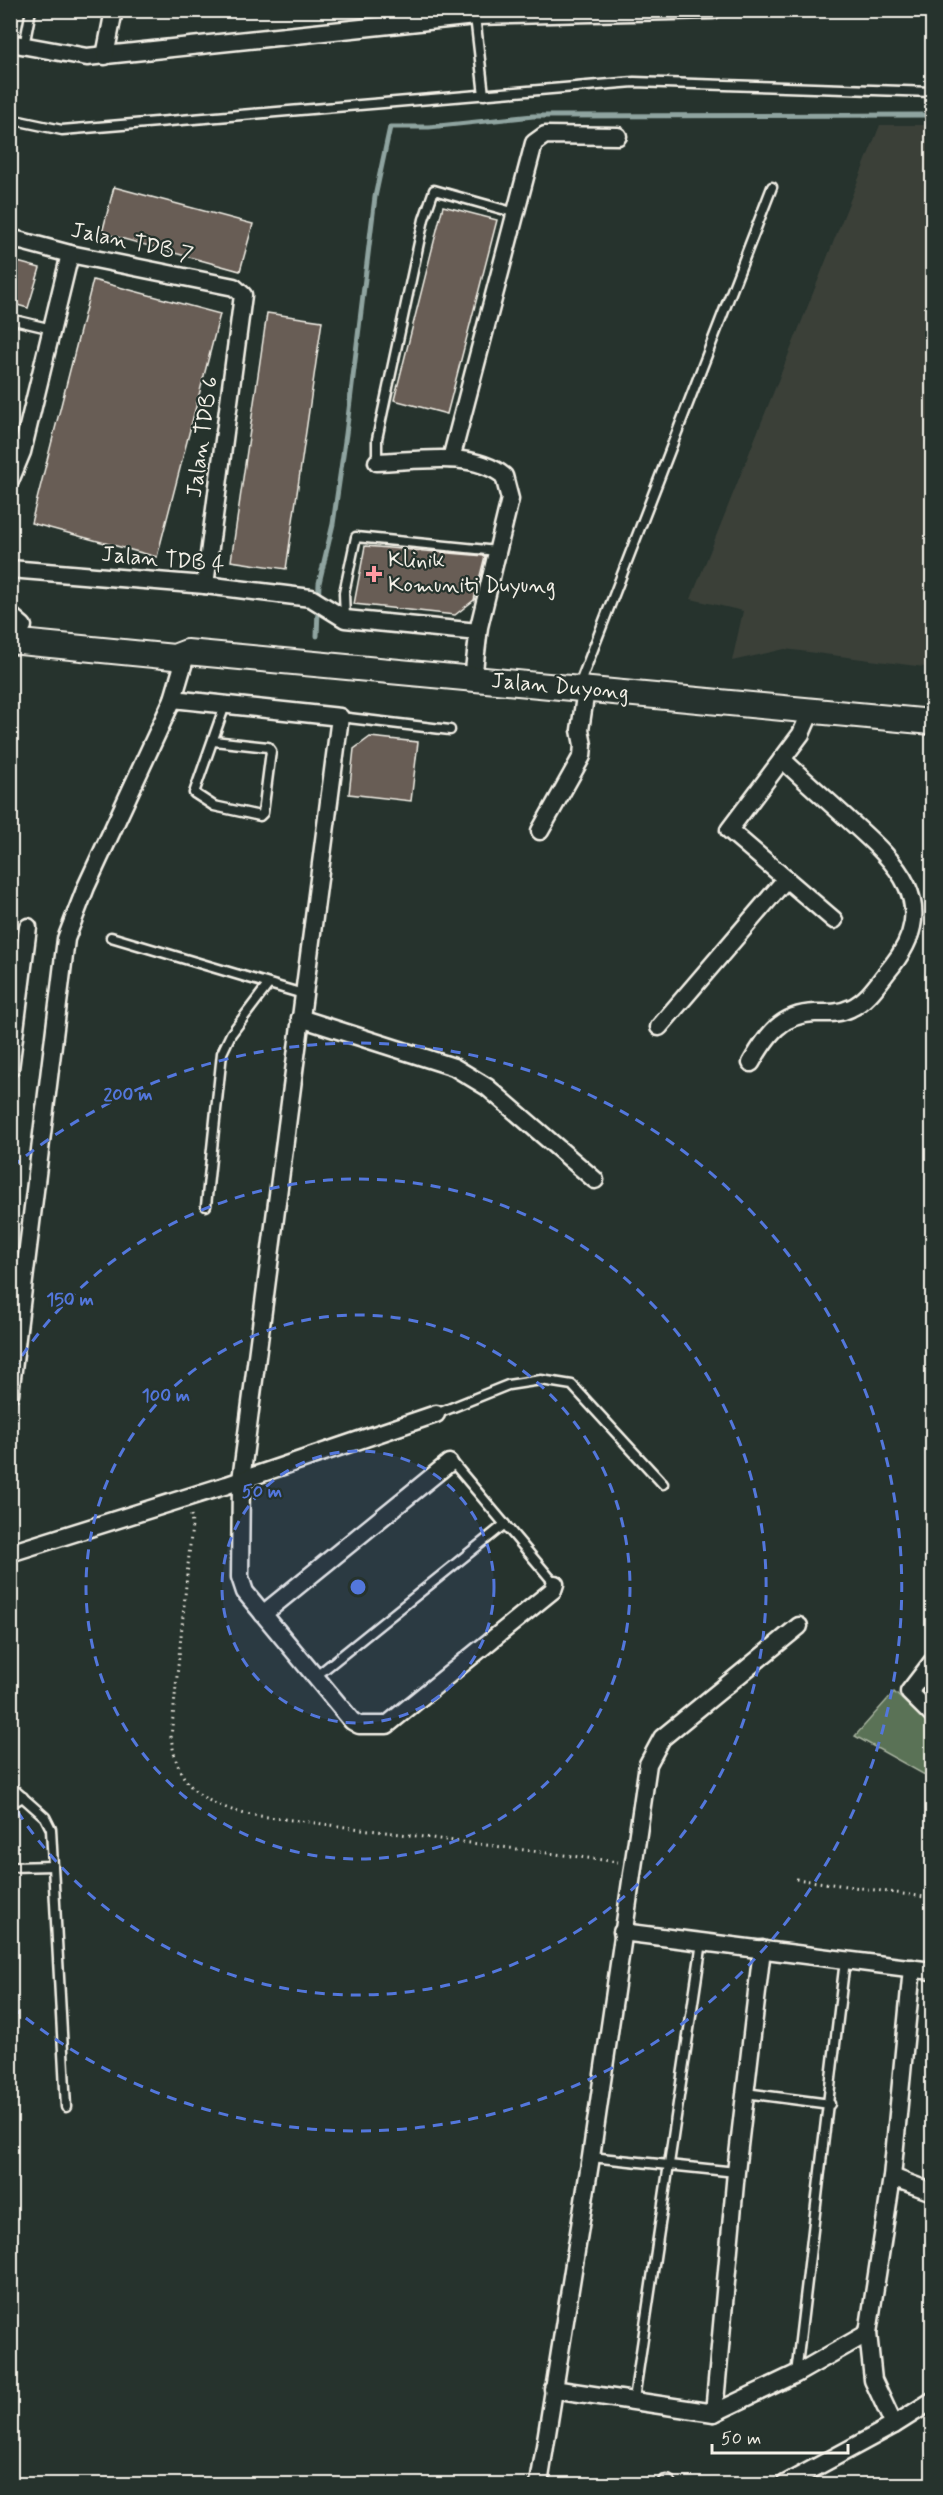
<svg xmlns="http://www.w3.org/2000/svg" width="943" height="2495" viewBox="0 0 943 2495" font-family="Mynerve,sans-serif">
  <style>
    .built { fill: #3a4039 }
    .green { fill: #5a7256; stroke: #a7b29f; stroke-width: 1.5 }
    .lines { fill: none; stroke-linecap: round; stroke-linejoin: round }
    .stream { stroke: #8fa4a0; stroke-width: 5 }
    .building { fill: #685d55; stroke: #f4f1e8; stroke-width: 1.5 }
    .service-casing { stroke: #f4f1e8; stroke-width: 13 }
    .minor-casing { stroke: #f4f1e8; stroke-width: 21 }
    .secondary-casing { stroke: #f4f1e8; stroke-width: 28 }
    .path { stroke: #f4f1e8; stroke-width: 3; stroke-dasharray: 1.5 4.5; stroke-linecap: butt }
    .service { stroke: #26332d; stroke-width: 8 }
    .minor { stroke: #26332d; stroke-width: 16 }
    .secondary { stroke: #26332d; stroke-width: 24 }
    .ring { fill: none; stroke: #5377dc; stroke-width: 3; stroke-dasharray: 10 8 }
    .poi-dot { fill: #ff9aa2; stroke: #26332d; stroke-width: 2 }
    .labels { text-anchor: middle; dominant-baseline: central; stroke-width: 4.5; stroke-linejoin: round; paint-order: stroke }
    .street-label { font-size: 22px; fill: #f4f1e8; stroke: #26332d }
    .poi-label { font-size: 22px; fill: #f4f1e8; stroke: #26332d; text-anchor: start }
    .centre { fill: #5377dc; stroke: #26332d; stroke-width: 3 }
    .ring-label { font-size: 18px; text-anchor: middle; font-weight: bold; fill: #5377dc; stroke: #26332d; stroke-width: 4.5; stroke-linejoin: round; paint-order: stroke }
  </style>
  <rect width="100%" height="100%" fill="#26332d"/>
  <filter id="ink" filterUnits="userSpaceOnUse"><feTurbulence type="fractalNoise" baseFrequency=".0167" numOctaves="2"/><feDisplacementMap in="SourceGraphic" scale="12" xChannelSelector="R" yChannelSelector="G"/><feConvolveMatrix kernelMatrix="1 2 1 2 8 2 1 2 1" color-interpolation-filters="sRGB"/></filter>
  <g filter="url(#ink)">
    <!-- built -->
    <polygon class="built" points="880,125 932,125 932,668 785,649 732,661 743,611 691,599"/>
    <!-- green -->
    <polygon class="green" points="894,1692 932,1728 932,1779 855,1736"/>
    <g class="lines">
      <!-- stream -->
      <polyline class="stream" points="317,636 319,583 333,524 346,434 375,197 390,127 429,127 533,116 932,115"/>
    </g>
    <!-- building -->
    <g class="building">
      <polygon points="114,187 253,224 240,271 102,233"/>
      <polygon points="443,206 497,220 447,414 394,400"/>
      <polygon points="10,260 40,268 28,308 10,303"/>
      <polygon points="93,280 220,314 157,557 31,523"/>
      <polygon points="267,313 322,321 286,569 231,561"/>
      <polygon points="365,546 485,556 474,600 455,615 354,604"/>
      <polygon points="370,737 418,742 411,801 349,794 354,749"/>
    </g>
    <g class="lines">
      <defs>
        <g id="service">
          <polyline points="475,16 484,95"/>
          <polyline points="24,46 31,10"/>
          <polyline points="10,119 62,130 634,82 932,92"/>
          <polyline points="10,319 52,329"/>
          <polyline points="377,462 377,439 424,219 434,190 516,213"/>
          <polyline points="345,618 344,593 356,537 497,551"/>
          <polyline points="578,688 772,187"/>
          <polyline points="340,717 450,730"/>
          <polyline points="214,741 268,747 271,751 263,813 260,816 214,806 194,793 225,705"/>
          <polyline points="111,937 303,994"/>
          <polyline points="206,1206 222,1053 231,1034 268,985"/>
          <polyline points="436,1414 508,1385 541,1380 572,1385 663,1484"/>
          <polyline points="449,1463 454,1464 555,1584"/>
          <polyline points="315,1677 505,1524"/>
          <polyline points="10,1786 45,1817 51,1829 66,2107"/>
          <polyline points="10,1804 23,1797"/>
          <polyline points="10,1867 53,1866"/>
          <polyline points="745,2093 830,2104"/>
          <polyline points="591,2157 736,2172"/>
          <polyline points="796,2374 845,1960"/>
          <polyline points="634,2399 702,1942"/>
        </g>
        <g id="minor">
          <polyline points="10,43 87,57 475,16 713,10"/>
          <polyline points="105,56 114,10"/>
          <polyline points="10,238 70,254 234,287 243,295 205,585"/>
          <polyline points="451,459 534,143 545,135 618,136"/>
          <path d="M377,462C418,461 471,450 504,476L510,499L479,627L473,679"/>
          <polyline points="10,481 22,452 70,254"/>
          <polyline points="10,569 205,585 311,598 345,619 478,632"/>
          <polyline points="10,615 23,626"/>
          <polyline points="173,699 340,717 241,1480 240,1577 245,1592 352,1721 359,1725 387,1725 553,1590 555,1584"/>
          <polyline points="811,711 801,734 729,830 834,920"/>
          <polyline points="540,831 582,756 583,745 580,730 586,690"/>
          <polyline points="300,1018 454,1067 487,1087 595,1180"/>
          <polyline points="659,1027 786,879"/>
          <path d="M751,1063C767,1035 781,1014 815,1013C828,1013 839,1014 851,1008C869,1000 880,980 892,966C941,904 897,863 850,821C827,800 804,780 782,759"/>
          <polyline points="10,1069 28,927"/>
          <polyline points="10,1394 66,939 86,887 173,699 187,652"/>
          <polyline points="10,1553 227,1485 436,1414"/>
          <polyline points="263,1614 449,1463"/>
          <polyline points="932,1662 909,1692 932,1715"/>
          <polyline points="622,1932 932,1971"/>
          <polyline points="892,2177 932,2192"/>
          <polyline points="553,2389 714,2413 796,2374 868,2333"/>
          <polyline points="714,2413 736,2172 762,1949"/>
          <polyline points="894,2425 873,2380 868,2333 892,2177 912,1968"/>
          <polyline points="539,2484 591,2157 648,1764 662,1738 799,1626"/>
          <polyline points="666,2484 667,2484"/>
          <polyline points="785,2484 894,2425 932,2401"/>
        </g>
        <polyline id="secondary" points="10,641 174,657 187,652 932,722"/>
      </defs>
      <!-- service casing -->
      <use href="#service" class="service-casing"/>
      <!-- minor casing -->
      <use href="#minor" class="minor-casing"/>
      <!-- secondary casing -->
      <use href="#secondary" class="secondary-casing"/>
      <!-- path -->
      <g class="path">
        <path d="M191,1515L192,1525L171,1737C178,1786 199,1801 245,1814L618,1862"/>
        <polyline points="796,1879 932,1898"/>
      </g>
      <!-- service -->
      <use href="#service" class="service"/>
      <!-- minor -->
      <use href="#minor" class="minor"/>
      <!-- secondary -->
      <use href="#secondary" class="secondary"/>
    </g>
  </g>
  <!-- distance rings -->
  <circle cx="358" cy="1587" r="136" fill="#5377dc" fill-opacity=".12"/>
  <g class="ring">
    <circle cx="358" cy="1587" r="136"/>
    <circle cx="358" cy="1587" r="272"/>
    <path d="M12 1371A408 408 0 1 1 12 1803"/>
    <path d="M12 1167A544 544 0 1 1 12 2007"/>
  </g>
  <!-- markers -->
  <path class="poi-dot" d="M371 565h6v6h6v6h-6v6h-6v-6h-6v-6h6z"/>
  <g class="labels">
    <!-- street labels -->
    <g class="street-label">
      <text transform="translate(132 243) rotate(12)">Jalan TDB 7</text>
      <text transform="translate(203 437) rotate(-82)">Jalan TDB 6</text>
      <text transform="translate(163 560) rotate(5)">Jalan TDB 4</text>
      <text transform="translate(560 687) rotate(5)">Jalan Duyong</text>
    </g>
    <!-- poi labels -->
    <g class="poi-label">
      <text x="388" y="561">Klinik<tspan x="388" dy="25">Komuniti Duyung</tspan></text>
    </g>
  </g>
  <circle cx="358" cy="1587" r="9" class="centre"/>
  <g class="ring-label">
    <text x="128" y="1100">200 m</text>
    <text x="70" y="1305">150 m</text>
    <text x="166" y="1401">100 m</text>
    <text x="262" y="1497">50 m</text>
  </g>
  <!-- margin -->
  <rect width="943" height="2495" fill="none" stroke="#26332d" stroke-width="36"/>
  <rect x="18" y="18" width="907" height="2459" fill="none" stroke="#f4f1e8" stroke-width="2" filter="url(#ink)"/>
  <!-- scale -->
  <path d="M712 2444v9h136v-9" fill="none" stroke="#f4f1e8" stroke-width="3"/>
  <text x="721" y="2444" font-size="18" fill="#f4f1e8" stroke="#26332d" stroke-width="4.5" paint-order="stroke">50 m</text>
</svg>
